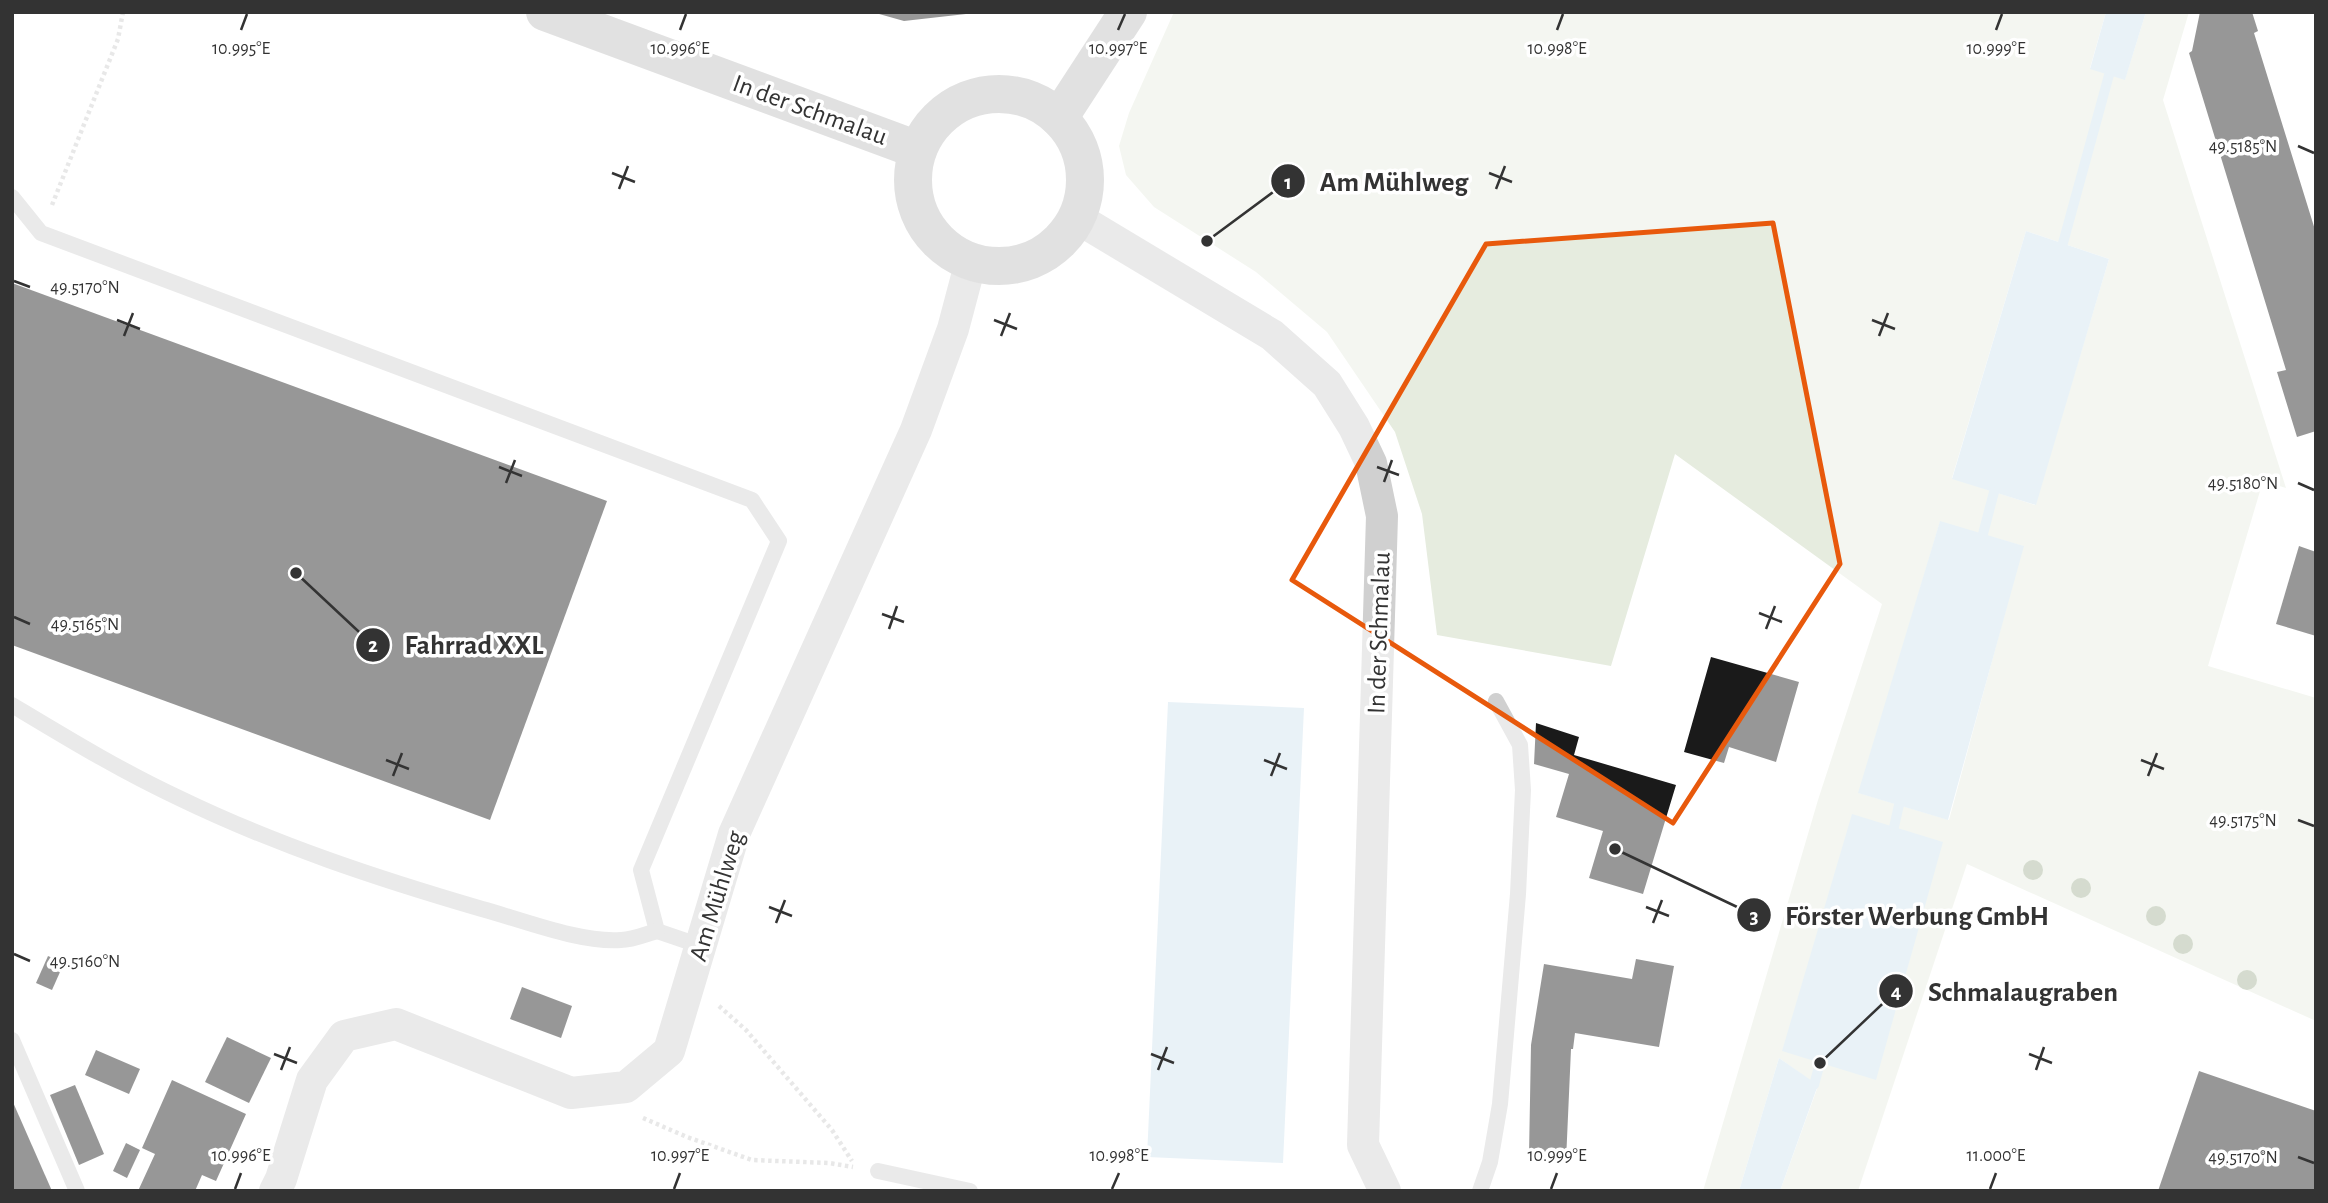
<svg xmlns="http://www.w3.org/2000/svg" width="2328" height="1203" viewBox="0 0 2328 1203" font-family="'Alegreya Sans',sans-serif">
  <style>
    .green { fill: #e6ecdf; fill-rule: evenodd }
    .water { fill: #cfe2ee }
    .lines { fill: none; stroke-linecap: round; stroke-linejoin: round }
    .stream { stroke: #cfe2ee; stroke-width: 10 }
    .building { fill: #1a1a1a }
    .path { stroke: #cdcdcd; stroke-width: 4.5; stroke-dasharray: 3.5 3.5; stroke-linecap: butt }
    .service { stroke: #d0d0d0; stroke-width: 16 }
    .minor { stroke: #d0d0d0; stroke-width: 32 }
    .secondary { stroke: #bdbdbd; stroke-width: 38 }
    .tree { fill: #a2b095 }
    .marked { fill: none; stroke: #e8590c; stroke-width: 5; stroke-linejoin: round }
    .ticks { fill: none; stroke: #333; stroke-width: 2.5 }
    .labels { text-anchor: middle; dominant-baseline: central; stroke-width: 7; stroke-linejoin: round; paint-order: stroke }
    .street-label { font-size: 26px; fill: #333; stroke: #fff }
    .ticks-label { font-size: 18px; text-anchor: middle; fill: #333; stroke: #fff; stroke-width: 7; stroke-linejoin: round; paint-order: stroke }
    .leader { fill: none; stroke: #333; stroke-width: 2.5 }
    .callout-dot { fill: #333; stroke: #fff; stroke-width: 2.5 }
    .mark-label { font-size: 21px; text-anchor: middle; font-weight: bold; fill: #fff }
    .callout-label { font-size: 28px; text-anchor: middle; font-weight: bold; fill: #333; stroke: #fff; stroke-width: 7; stroke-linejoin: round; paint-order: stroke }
  </style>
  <rect width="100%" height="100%" fill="#fff"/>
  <!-- green -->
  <path class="green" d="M1174,12H2106L2090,68L2125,79L2146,12H2189L2163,100L2286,488L2263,481L2208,666L2316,698V1021L1967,864L1858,1191H1780L1818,1086L1779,1058L1739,1191H1703L1818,800L1882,604L1675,454L1611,666L1437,635L1422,514L1395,432L1327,332L1256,272L1154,207L1126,175L1119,146L1129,113ZM2026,231L2109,259L2035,505L1952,478ZM1940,522L2023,546L1949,820L1859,793Z"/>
  <!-- water -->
  <g class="water">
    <polygon points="2106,12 2146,12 2125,80 2090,69"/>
    <polygon points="2026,231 2109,259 2036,505 1952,479"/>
    <polygon points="1940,521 2024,546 1948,820 1858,793"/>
    <polygon points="1168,702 1304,708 1283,1163 1147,1157"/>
    <polygon points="1852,814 1943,842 1876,1080 1782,1051"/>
    <polygon points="1779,1058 1818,1085 1780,1191 1739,1191"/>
  </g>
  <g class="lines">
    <!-- stream -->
    <g class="stream">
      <polyline points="2063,243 2109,75"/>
      <polyline points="1983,534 1994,492"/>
      <polyline points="1894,827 1899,805"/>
      <polyline points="1814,1085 1820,1063"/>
    </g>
  </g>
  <!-- building -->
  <g class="building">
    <polygon points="872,12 966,12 966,14 904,21"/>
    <polygon points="2200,12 2252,12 2258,31 2254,33 2316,233 2316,431 2297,437 2277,372 2286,370 2189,53 2192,51"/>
    <polygon points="12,283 607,501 490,820 12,645"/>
    <polygon points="2299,546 2316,552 2316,636 2276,624"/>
    <polygon points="1711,657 1799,682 1776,762 1729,747 1724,763 1684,752"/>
    <polygon points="1536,723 1579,737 1574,755 1676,785 1643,894 1589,878 1603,831 1556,817 1569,774 1534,764"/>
    <polygon points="48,956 64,963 52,990 36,983"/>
    <polygon points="1636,959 1674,966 1659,1047 1575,1033 1573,1049 1571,1049 1566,1161 1529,1155 1531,1045 1544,964 1632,979"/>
    <polygon points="522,987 572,1006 561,1038 510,1019"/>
    <polygon points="227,1037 271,1058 249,1103 205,1082"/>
    <polygon points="96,1050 140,1069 129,1094 85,1075"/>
    <polygon points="2199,1071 2316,1111 2316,1191 2158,1191"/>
    <polygon points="172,1080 246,1114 216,1181 202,1175 195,1191 138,1191 155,1154 142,1148"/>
    <polygon points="75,1085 104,1154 79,1165 50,1095"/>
    <polygon points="12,1100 52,1191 12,1191"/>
    <polygon points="126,1143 140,1150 127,1178 113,1171"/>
  </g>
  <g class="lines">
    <!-- path -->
    <g class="path">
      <polyline points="52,205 118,39 123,12"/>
      <polyline points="719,1006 746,1030 832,1130 852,1161"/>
      <polyline points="643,1118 687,1137 752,1160 829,1163 853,1167"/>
    </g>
    <!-- service -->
    <g class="service">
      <polyline points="12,197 41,233 752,500 779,541 641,870 657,931 701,946"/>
      <path d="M12,705C67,738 121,771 179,798C276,845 379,879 482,909C523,920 580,943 621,940C633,940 646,934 657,931"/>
      <polyline points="12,1040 77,1191"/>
      <polyline points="878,1171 970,1191"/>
      <polyline points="1480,1191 1490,1162 1500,1104 1518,894 1523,790 1520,745 1496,701"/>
    </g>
    <!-- minor -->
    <g class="minor">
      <polyline points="1077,218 1272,335 1327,384 1354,427 1371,463 1382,516 1363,1145 1385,1191"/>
      <polyline points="275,1191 281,1179 312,1080 344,1036 396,1024 571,1093 626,1087 669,1051 734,834 916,430 953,329 971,261"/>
    </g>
    <!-- secondary -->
    <g class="secondary">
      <polyline points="545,12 918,150"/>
      <circle cx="999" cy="180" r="86"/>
      <polyline points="1059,118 1128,12"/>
    </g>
  </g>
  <!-- trees -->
  <g class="tree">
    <circle cx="2033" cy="870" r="10"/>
    <circle cx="2081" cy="888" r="10"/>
    <circle cx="2156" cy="916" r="10"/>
    <circle cx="2183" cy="944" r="10"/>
    <circle cx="2247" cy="980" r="10"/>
  </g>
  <!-- marked area -->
  <path d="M0 0H2328V1203H0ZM1773,223L1840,564L1673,823L1292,580L1486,244Z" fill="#fff" fill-opacity=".55" fill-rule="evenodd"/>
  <path class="marked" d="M1773,223L1840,564L1673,823L1292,580L1486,244Z"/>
  <!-- ticks -->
  <path class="ticks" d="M241,30L247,14M680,30L686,14M1118,30L1125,14M1557,30L1563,14M1996,30L2002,14M2298,146L2314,153M612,173L635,182M1489,173L1512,182M619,189L628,166M1496,189L1505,166M14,281L30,287M117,320L140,329M994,320L1017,329M1872,320L1895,329M124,336L133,313M1001,336L1010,313M1879,336L1888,313M499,467L522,476M1377,467L1399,475M1384,482L1392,460M506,483L515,460M2298,483L2314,490M1759,613L1782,622M882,614L904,622M14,617L30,624M889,629L897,606M1766,629L1775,606M386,760L409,769M1264,760L1287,769M2141,760L2164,769M393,776L402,753M1271,776L1280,753M2148,776L2157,753M2298,820L2314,826M769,907L792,916M1646,907L1669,916M776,923L785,900M1653,923L1662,900M14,954L30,961M274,1054L297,1063M1151,1054L1174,1063M2029,1054L2052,1063M281,1070L290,1047M1158,1070L1167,1047M2036,1070L2044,1047M2298,1157L2314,1163M235,1189L241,1173M674,1189L680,1173M1112,1189L1119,1173M1551,1189L1557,1173M1990,1189L1996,1173"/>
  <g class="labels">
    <!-- street labels -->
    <g class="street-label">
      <text transform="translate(810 110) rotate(20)">In der Schmalau</text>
      <text transform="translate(1379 633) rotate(-88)">In der Schmalau</text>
      <text transform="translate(717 896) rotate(-73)">Am Mühlweg</text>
    </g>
  </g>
  <g class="ticks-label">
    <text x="241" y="54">10.995°E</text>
    <text x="680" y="54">10.996°E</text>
    <text x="1118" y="54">10.997°E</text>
    <text x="1557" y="54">10.998°E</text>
    <text x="1996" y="54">10.999°E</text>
    <text x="2243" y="152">49.5185°N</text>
    <text x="85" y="293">49.5170°N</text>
    <text x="2243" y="489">49.5180°N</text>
    <text x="85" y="630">49.5165°N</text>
    <text x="2243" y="826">49.5175°N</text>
    <text x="85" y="967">49.5160°N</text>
    <text x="241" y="1161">10.996°E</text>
    <text x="680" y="1161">10.997°E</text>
    <text x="1119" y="1161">10.998°E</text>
    <text x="1557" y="1161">10.999°E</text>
    <text x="1996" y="1161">11.000°E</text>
    <text x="2243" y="1163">49.5170°N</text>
  </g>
  <!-- callouts -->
  <path class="leader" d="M1207 241L1288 181M296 573L373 645M1615 849L1754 915M1820 1063L1896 991"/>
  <g class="callout-dot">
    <circle cx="1207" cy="241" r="7"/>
    <circle cx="296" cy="573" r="7"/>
    <circle cx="1615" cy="849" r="7"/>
    <circle cx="1820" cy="1063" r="7"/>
    <circle cx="1288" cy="181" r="18"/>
    <circle cx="373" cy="645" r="18"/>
    <circle cx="1754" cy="915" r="18"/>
    <circle cx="1896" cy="991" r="18"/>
  </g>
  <g class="mark-label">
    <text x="1288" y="189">1</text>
    <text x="373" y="652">2</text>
    <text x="1754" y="923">3</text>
    <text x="1896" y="998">4</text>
  </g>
  <g class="callout-label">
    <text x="1394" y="191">Am Mühlweg</text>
    <text x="474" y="654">Fahrrad XXL</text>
    <text x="1917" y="925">Förster Werbung GmbH</text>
    <text x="2023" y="1001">Schmalaugraben</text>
  </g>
  <!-- border -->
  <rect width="2328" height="1203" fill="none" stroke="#333333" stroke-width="28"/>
</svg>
